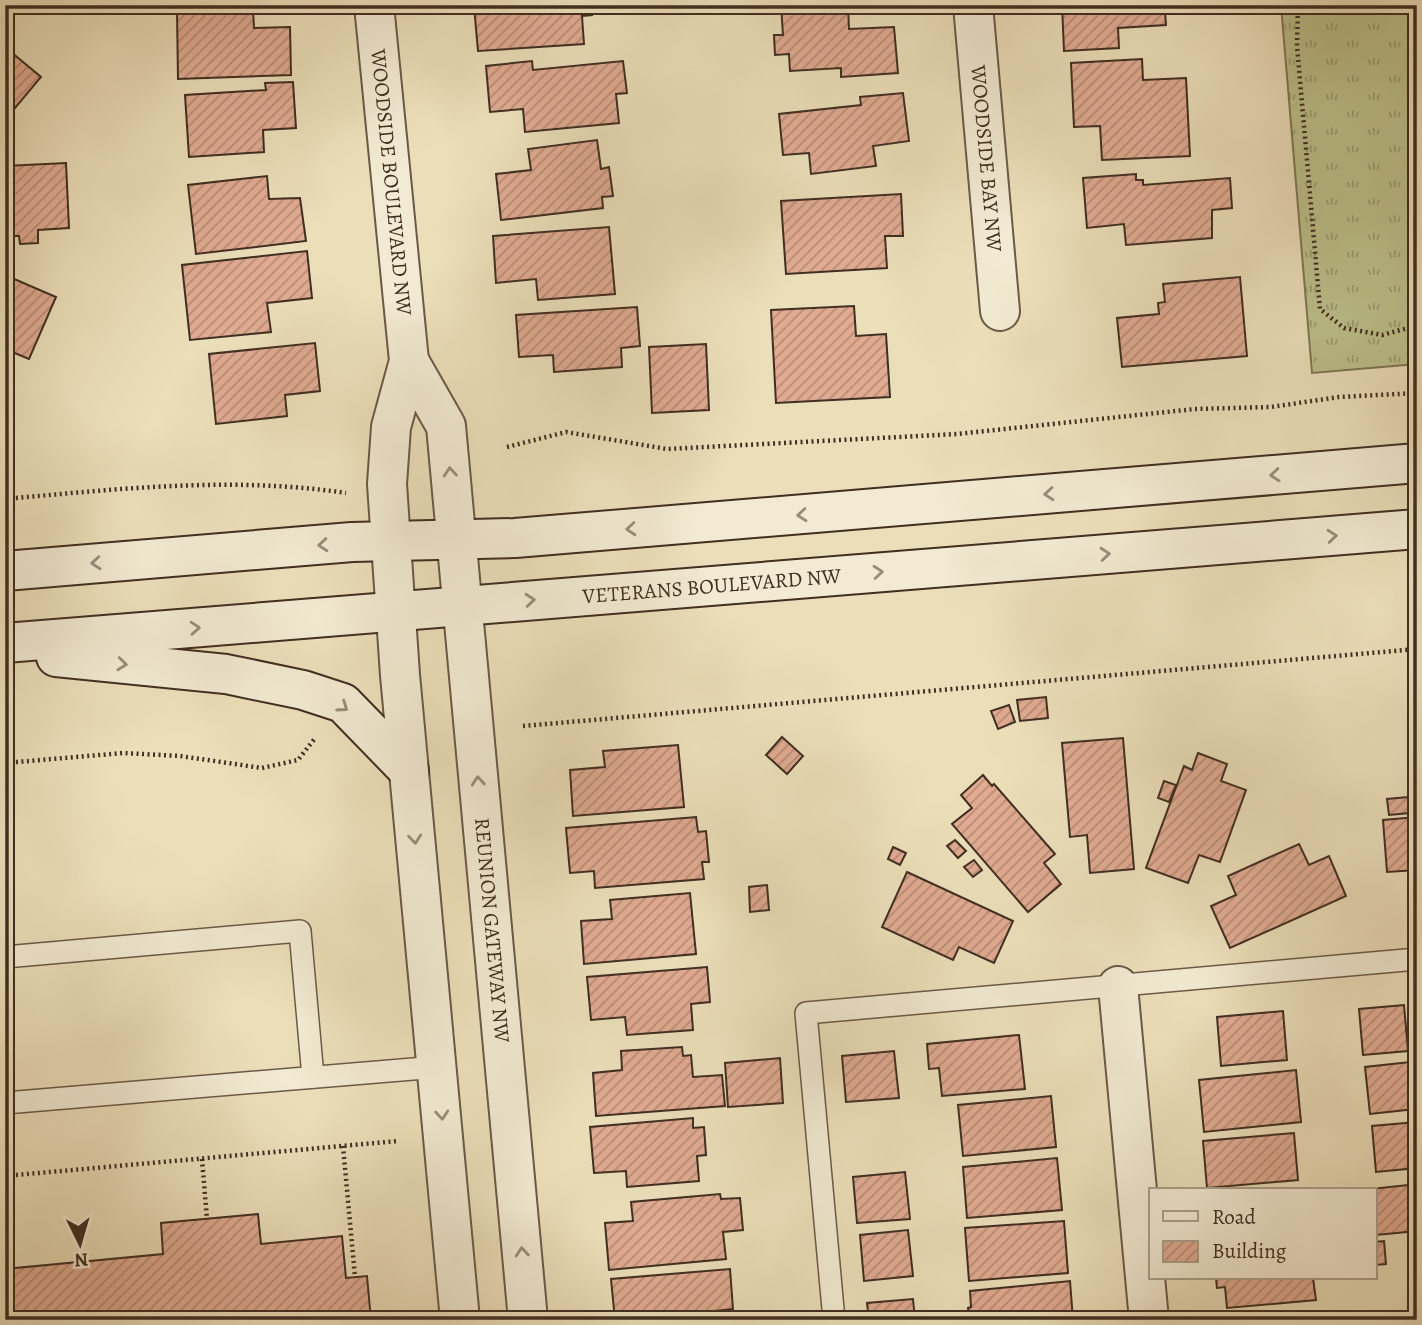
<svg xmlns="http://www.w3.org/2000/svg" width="1422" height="1325" viewBox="0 0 1422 1325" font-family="Alegreya,serif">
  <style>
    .grass { fill: url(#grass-tufts); stroke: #7e7756; stroke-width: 2 }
    .building { fill: url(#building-hatch); stroke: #402e21; stroke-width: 2 }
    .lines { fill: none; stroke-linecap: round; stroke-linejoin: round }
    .service-casing { stroke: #6b5a47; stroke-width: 24 }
    .minor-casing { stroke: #6b5a47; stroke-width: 42 }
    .secondary-casing { stroke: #402e21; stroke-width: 42 }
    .path { stroke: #402e21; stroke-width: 4.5; stroke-dasharray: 2 3.5; stroke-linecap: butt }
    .service { stroke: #f2ead2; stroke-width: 21 }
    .minor { stroke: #f2ead2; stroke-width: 38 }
    .secondary { stroke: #f2ead2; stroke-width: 38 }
    .oneway { stroke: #998c7a }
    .labels { text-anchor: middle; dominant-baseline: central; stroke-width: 5; stroke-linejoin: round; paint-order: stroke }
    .street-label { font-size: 21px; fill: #402e21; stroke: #f2ead2 }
  </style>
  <defs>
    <pattern id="grass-tufts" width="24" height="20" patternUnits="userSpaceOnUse" patternTransform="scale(1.75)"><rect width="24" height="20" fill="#bcc08c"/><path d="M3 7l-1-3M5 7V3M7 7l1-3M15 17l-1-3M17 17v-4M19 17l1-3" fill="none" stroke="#9a9c72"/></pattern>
    <pattern id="building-hatch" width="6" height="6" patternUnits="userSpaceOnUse" patternTransform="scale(1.75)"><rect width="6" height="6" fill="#e1ab92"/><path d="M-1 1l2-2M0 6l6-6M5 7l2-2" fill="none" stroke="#b88c77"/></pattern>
  </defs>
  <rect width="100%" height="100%" fill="#ebdfba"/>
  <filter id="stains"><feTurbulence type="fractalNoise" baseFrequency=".00286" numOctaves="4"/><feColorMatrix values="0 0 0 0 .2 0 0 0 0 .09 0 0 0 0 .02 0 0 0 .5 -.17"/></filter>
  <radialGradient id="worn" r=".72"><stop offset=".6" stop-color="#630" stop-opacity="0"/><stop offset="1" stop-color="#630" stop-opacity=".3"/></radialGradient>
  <!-- grass -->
  <polygon class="grass" points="1281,5 1417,5 1417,364 1312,373"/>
  <!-- building -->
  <g class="building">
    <polygon points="592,5 592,15 582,16 584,44 478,51 474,6"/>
    <polygon points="781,5 848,5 849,29 894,27 898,73 841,77 841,68 790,71 789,54 775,55 774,35 783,35"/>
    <polygon points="1062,5 1176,5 1176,10 1165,11 1166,25 1118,28 1119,48 1064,51"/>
    <polygon points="253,9 254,28 290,27 291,75 178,79 177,11"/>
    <polygon points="5,47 41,77 5,120"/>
    <polygon points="1142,59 1143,80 1186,78 1190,156 1102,160 1100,126 1074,127 1071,63"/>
    <polygon points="532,61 533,70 623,61 627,93 616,94 619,123 525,132 523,109 490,112 486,66"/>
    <polygon points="293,82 296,128 263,130 264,152 189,157 185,95 266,90 265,83"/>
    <polygon points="903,93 909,141 873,146 876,166 811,174 809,153 783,155 779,114 861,105 860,97"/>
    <polygon points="597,140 601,169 609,167 613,196 602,197 603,208 501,220 496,174 531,170 528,149"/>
    <polygon points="66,163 69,228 38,230 38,243 20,244 19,236 5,236 5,166"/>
    <polygon points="1136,174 1136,180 1143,180 1143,185 1230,178 1232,208 1212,210 1212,238 1126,245 1124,224 1087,228 1083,178"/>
    <polygon points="267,176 269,199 300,198 306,241 196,254 188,185"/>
    <polygon points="901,194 903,236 885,236 887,268 786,274 781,201"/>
    <polygon points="609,227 615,294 538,300 536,279 496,283 493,236"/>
    <polygon points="307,251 312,298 267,303 271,332 190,340 182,265"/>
    <polygon points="5,275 56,297 29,359 5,349"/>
    <polygon points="1240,277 1247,356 1122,367 1117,318 1159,314 1158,303 1165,302 1163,284"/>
    <polygon points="854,306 856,336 886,334 890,397 776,403 771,310"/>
    <polygon points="637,307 640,346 621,348 622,367 554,372 553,355 519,357 516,315"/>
    <polygon points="315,343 320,391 285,395 287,416 216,424 209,354"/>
    <polygon points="706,344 709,410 652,413 649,347"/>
    <polygon points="1046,697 1048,718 1020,721 1017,700"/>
    <polygon points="1009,705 1015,722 998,729 991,711"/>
    <polygon points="782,737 803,756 787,774 766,755"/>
    <polygon points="1123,738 1134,869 1090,873 1087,835 1070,837 1062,743"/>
    <polygon points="678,745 684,807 573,816 570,770 605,767 603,751"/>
    <polygon points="1198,753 1227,764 1221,781 1246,790 1220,862 1199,855 1188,883 1146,868 1184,766 1192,770"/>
    <polygon points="983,775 992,786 994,784 1055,854 1044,863 1061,884 1028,912 952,824 972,808 961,795"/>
    <polygon points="1164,781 1176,785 1169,802 1158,798"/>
    <polygon points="1408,797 1410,813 1389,815 1387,799"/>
    <polygon points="696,817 698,832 706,831 709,862 702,862 704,879 595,888 594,871 570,873 566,828"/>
    <polygon points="1417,817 1417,870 1387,872 1383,820"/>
    <polygon points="955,840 966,851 958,858 947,846"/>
    <polygon points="1299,844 1309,865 1329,856 1346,896 1230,948 1211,906 1236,895 1228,876"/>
    <polygon points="893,847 906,853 900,865 888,859"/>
    <polygon points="974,860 982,870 973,877 964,867"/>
    <polygon points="907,872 1013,921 994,963 959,947 953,960 882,927"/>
    <polygon points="767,885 769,910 750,912 749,887"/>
    <polygon points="690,893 696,954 584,964 581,921 612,919 610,900"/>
    <polygon points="707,967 710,1002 691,1004 693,1030 627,1035 625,1017 591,1020 587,977"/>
    <polygon points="1404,1005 1408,1051 1363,1055 1359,1009"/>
    <polygon points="1283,1011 1287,1060 1221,1066 1217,1017"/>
    <polygon points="1019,1035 1025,1089 942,1096 939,1068 929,1069 927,1044"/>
    <polygon points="682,1047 683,1056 691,1055 693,1077 722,1075 725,1106 596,1116 593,1073 622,1070 621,1051"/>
    <polygon points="894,1051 899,1098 846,1102 842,1056"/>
    <polygon points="780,1058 783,1103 728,1107 725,1063"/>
    <polygon points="1410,1062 1415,1109 1370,1114 1365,1067"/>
    <polygon points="1296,1070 1301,1122 1204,1132 1199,1080"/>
    <polygon points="1051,1096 1056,1147 963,1156 958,1105"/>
    <polygon points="693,1118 693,1128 704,1127 706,1155 697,1156 699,1181 627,1187 626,1171 594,1173 590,1127"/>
    <polygon points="1416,1122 1417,1168 1376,1172 1372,1126"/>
    <polygon points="1294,1133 1298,1180 1207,1188 1203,1141"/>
    <polygon points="1057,1158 1062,1210 967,1218 963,1167"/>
    <polygon points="905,1172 910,1219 857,1223 853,1177"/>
    <polygon points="1417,1184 1417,1231 1376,1235 1375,1190 1371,1189"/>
    <polygon points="720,1194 721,1199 740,1198 743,1230 723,1232 726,1259 609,1270 605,1223 633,1221 631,1202"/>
    <polygon points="258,1214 261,1244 342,1236 346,1278 367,1276 371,1320 5,1320 5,1269 163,1254 161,1223"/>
    <polygon points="1064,1221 1068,1273 969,1281 965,1228"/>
    <polygon points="908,1230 913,1276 864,1281 860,1235"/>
    <polygon points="1384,1241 1386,1264 1375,1265 1375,1242"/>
    <polygon points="730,1269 733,1309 716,1311 717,1320 615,1320 611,1279"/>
    <polygon points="1216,1278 1313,1278 1316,1300 1227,1308 1225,1287 1217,1288"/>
    <polygon points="1070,1281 1073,1320 969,1320 968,1308 971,1307 970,1291"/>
    <polygon points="913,1299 915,1320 869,1320 867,1303"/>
    <polygon points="1306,1312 1307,1320 1230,1320 1230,1319"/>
  </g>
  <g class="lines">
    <defs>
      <g id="service">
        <polyline points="5,957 300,931 313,1077"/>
        <polyline points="5,1103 437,1067"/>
        <polyline points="834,1320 806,1013 1417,959"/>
      </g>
      <g id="minor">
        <path id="s1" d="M374,5L409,361L391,427L387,484L400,675L460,1320"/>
        <path id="s2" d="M973,5L1000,311"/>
        <path id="s3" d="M409,361L446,426L528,1320"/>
        <polyline points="1118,986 1149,1320"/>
      </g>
      <g id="secondary">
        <polyline points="5,571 352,542 515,538 1417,463"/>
        <path id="s4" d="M5,643L1417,529"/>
        <polyline points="56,657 226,674 303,690 343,703 409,771"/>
      </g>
    </defs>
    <!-- service casing -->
    <use href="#service" class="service-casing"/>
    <!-- minor casing -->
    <use href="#minor" class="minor-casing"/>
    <!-- secondary casing -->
    <use href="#secondary" class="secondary-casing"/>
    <!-- path -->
    <g class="path">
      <polyline points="1298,5 1297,46 1320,309 1344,328 1382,335 1408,328 1417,322"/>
      <polyline points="507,447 566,432 667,449 957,434 1195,409 1271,407 1339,397 1417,393"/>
      <path d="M5,499C118,489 233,476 346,493"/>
      <polyline points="523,726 1417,649"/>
      <polyline points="5,763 123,753 180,756 262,768 298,760 316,737"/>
      <polyline points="343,1146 355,1277"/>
      <polyline points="202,1159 207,1219"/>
      <polyline points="5,1176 398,1141"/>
    </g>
    <!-- service -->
    <use href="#service" class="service"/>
    <!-- minor -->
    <use href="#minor" class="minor"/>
    <!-- secondary -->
    <use href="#secondary" class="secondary"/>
  </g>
  <!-- one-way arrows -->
  <defs><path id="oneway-chevron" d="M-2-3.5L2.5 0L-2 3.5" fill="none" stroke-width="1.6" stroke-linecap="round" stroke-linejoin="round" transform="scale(1.75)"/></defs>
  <g class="oneway">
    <use href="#oneway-chevron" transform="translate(450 472) rotate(-95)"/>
    <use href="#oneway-chevron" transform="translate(1275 475) rotate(175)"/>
    <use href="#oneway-chevron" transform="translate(1049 494) rotate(175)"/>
    <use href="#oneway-chevron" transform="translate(802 515) rotate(175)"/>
    <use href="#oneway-chevron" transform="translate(631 529) rotate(175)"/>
    <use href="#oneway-chevron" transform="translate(1332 536) rotate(-5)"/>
    <use href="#oneway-chevron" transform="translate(323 545) rotate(175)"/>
    <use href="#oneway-chevron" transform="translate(1105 554) rotate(-5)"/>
    <use href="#oneway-chevron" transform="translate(96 563) rotate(175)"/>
    <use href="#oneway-chevron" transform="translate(878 572) rotate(-5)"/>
    <use href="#oneway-chevron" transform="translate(530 600) rotate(-5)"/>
    <use href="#oneway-chevron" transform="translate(195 628) rotate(-4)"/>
    <use href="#oneway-chevron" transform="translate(122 664) rotate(6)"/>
    <use href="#oneway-chevron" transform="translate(343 707) rotate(35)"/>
    <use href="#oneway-chevron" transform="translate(478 781) rotate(-95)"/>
    <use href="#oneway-chevron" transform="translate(415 839) rotate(84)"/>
    <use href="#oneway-chevron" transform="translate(442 1115) rotate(85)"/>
    <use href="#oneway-chevron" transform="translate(522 1252) rotate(-95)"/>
  </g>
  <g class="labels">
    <!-- street labels -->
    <g class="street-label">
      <text stroke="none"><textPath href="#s2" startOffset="154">WOODSIDE BAY NW</textPath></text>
      <text stroke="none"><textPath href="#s1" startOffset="178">WOODSIDE BOULEVARD NW</textPath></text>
      <text stroke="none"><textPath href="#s4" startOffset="709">VETERANS BOULEVARD NW</textPath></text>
      <text stroke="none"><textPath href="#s3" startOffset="581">REUNION GATEWAY NW</textPath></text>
    </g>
  </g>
  <!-- margin -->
  <rect width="1422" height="1325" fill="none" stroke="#ebdfba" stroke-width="28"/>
  <rect x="7" y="7" width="1408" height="1311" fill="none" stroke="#402e21" stroke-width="3.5"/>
  <rect x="14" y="14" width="1394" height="1297" fill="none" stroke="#402e21" stroke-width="2"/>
  <!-- legend -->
  <rect x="1149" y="1188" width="228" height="91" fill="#f2ead2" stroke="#ab9f8b" stroke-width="2"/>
  <rect x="1163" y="1211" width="35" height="10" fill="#f2ead2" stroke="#ab9f8b" stroke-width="2"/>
  <text x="1212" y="1224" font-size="21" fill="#402e21">Road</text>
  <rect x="1163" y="1241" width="35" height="21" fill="url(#building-hatch)" stroke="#ab9f8b" stroke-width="2"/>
  <text x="1212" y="1258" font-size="21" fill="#402e21">Building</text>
  <!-- north arrow -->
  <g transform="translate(80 1244) rotate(175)" stroke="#f2ead2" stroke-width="5" paint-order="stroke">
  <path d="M0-5L12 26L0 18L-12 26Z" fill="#402e21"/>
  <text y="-10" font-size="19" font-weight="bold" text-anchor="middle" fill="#402e21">N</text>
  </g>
  <rect width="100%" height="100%" filter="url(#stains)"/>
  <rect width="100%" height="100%" fill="url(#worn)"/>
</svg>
